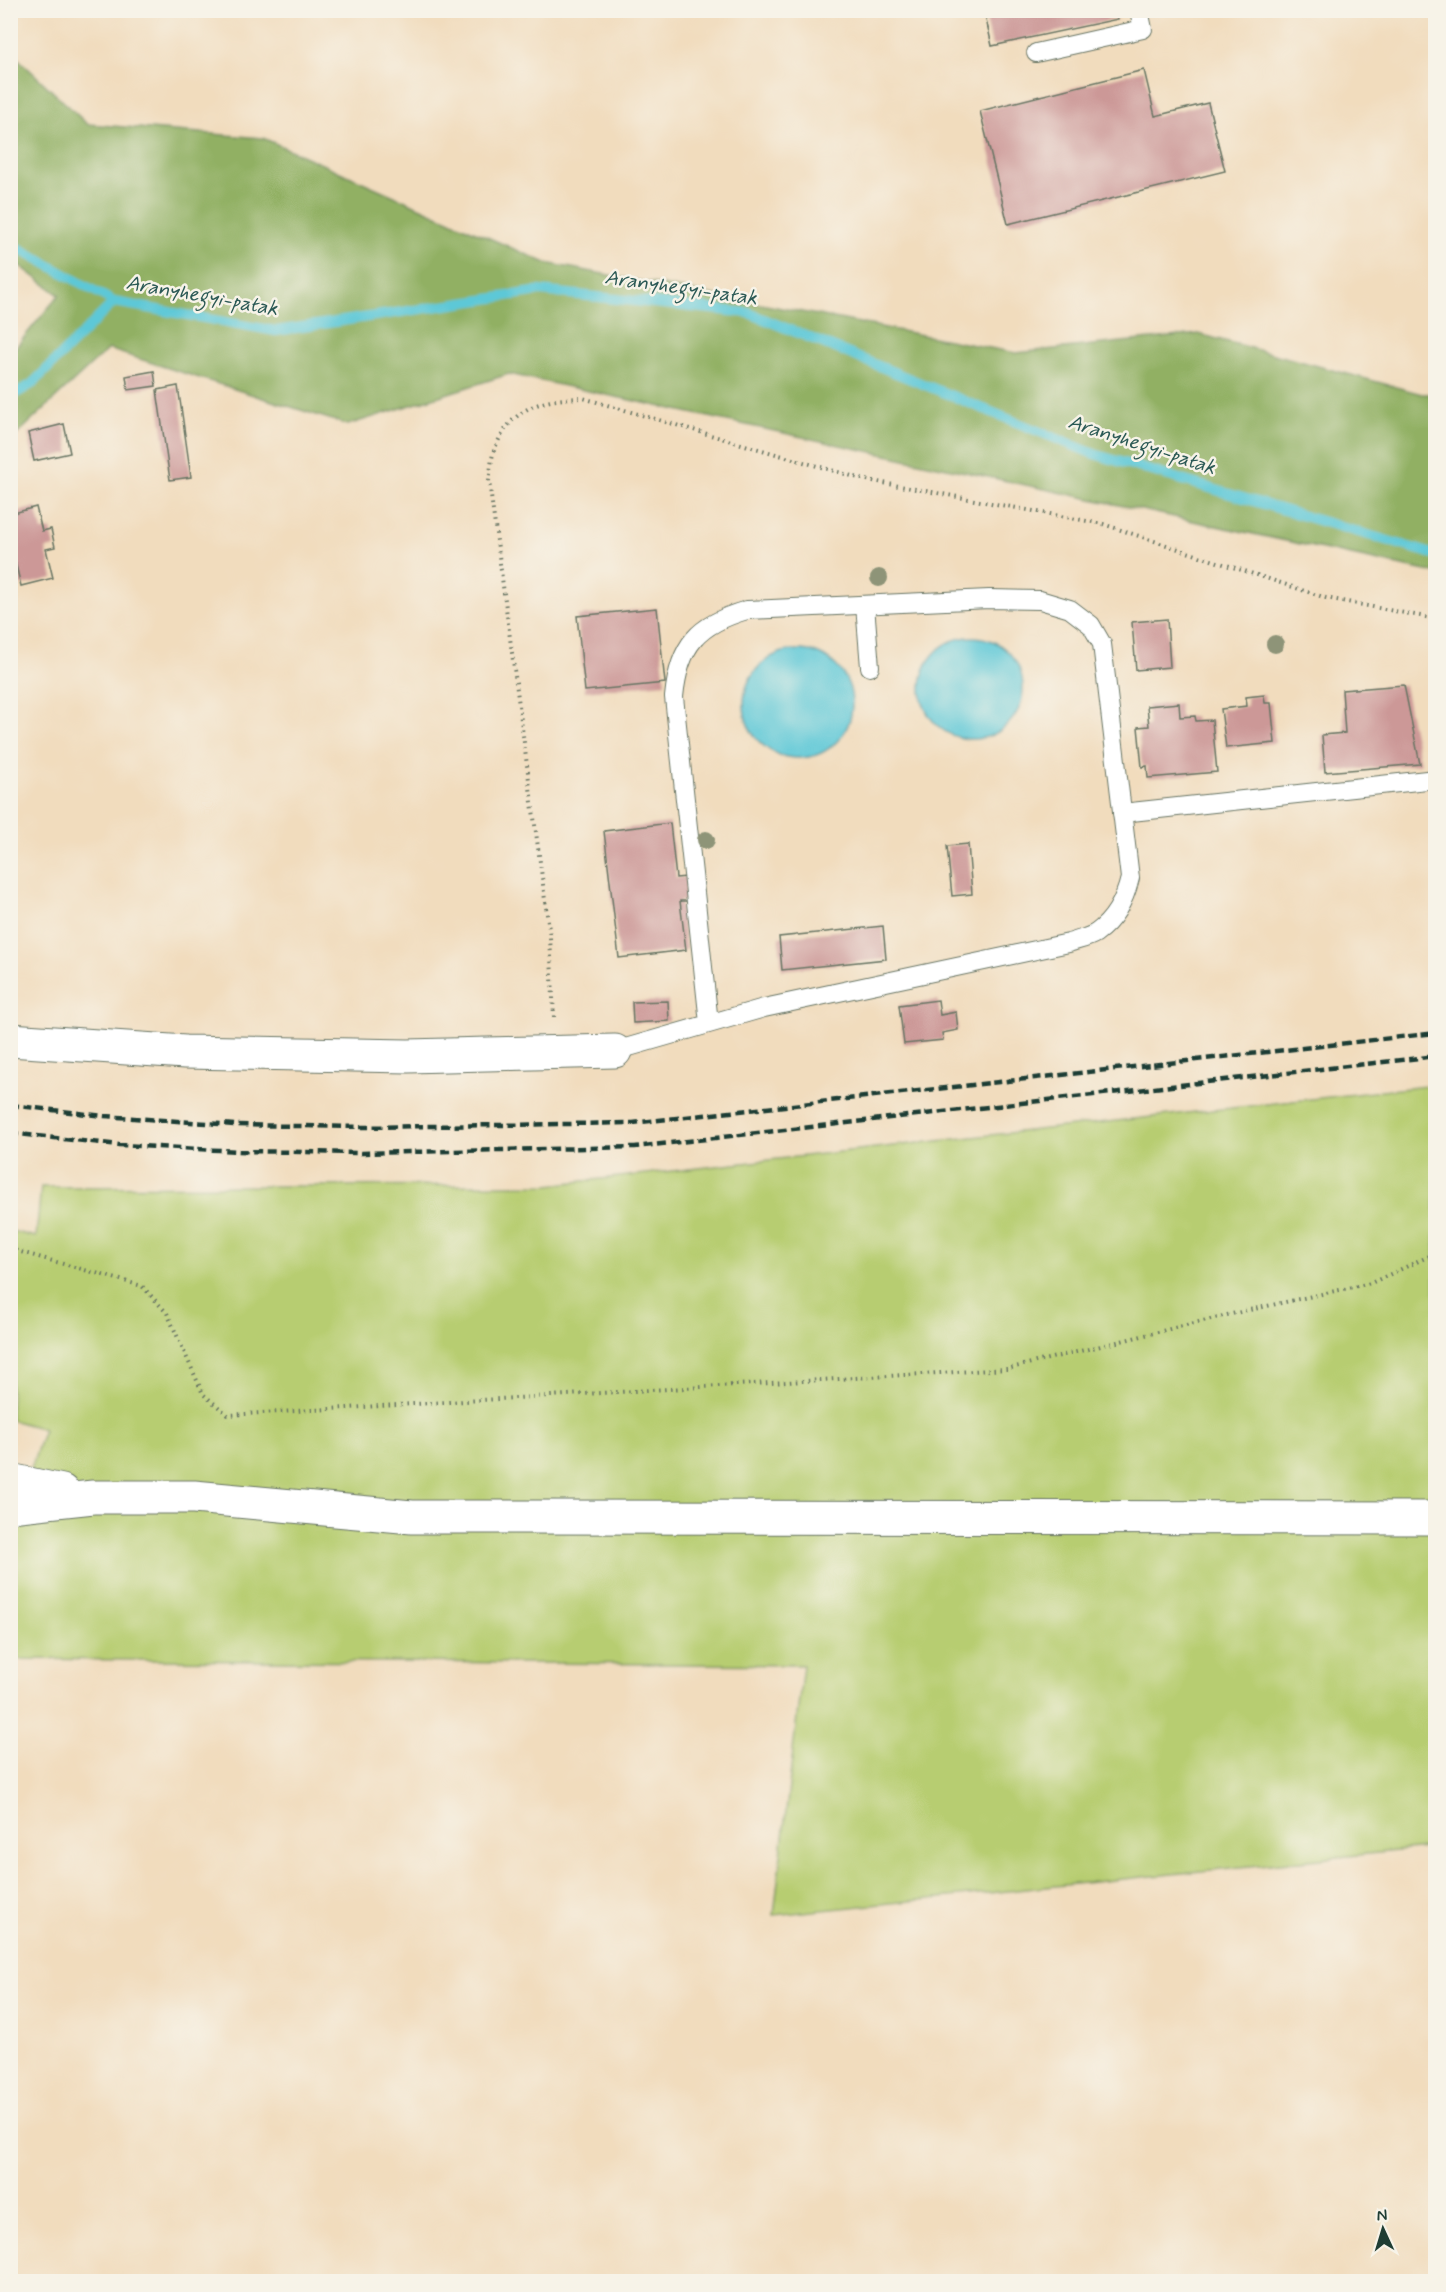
<svg xmlns="http://www.w3.org/2000/svg" width="1446" height="2292" viewBox="0 0 1446 2292" font-family="Mynerve,sans-serif">
  <style>
    .green { fill: #b7cd71; stroke: #6b8552; stroke-width: 1.5 }
    .forest { fill: #91b063; stroke: #58764c; stroke-width: 1.5 }
    .water { fill: #5dc8d7; stroke: #3e8286; stroke-width: 1.5 }
    .lines { fill: none; stroke-linecap: round; stroke-linejoin: round }
    .stream { stroke: #5dc8d7; stroke-width: 10 }
    .building { fill: #cc9897 }
    .service-casing { stroke: #687564; stroke-width: 20 }
    .minor-casing { stroke: #687564; stroke-width: 35 }
    .tertiary-casing { stroke: #687564; stroke-width: 35 }
    .path { stroke: #687564; stroke-width: 4; stroke-dasharray: 1.5 4.5; stroke-linecap: butt }
    .service { stroke: #fff; stroke-width: 18 }
    .minor { stroke: #fff; stroke-width: 33 }
    .tertiary { stroke: #fff; stroke-width: 33 }
    .rail { stroke: #1f3d34; stroke-width: 4.5; stroke-dasharray: 9 4.5; stroke-linecap: butt }
    .tree { fill: #8e9478 }
    .labels { text-anchor: middle; dominant-baseline: central; stroke-width: 5; stroke-linejoin: round; paint-order: stroke }
    .water-label { font-size: 21px; font-style: italic; fill: #2b5955; stroke: #f7f3e8 }
  </style>
  <rect width="100%" height="100%" fill="#f7f3e8"/>
  <filter id="ink" filterUnits="userSpaceOnUse"><feTurbulence type="fractalNoise" baseFrequency=".0167" numOctaves="2"/><feDisplacementMap in="SourceGraphic" scale="12" xChannelSelector="R" yChannelSelector="G"/><feConvolveMatrix kernelMatrix="1 2 1 2 8 2 1 2 1" color-interpolation-filters="sRGB"/></filter>
  <filter id="wash" filterUnits="userSpaceOnUse"><feTurbulence type="fractalNoise" baseFrequency=".008" numOctaves="4" result="noise"/><feDisplacementMap in="SourceGraphic" scale="24" xChannelSelector="R" yChannelSelector="G"/><feGaussianBlur stdDeviation="1.35" result="paint"/><feColorMatrix in="noise" values="0 0 0 0 0 0 0 0 0 0 0 0 0 0 0 0 0 1.4 0 .05"/><feComposite in="paint" operator="in"/></filter>
  <g filter="url(#wash)">
    <rect width="100%" height="100%" fill="#f1dcbd"/>
    <!-- green -->
    <polygon class="green" points="1435,1085 1435,1847 774,1915 803,1665 11,1659 11,1530 44,1429 11,1420 11,1231 36,1237 41,1187 548,1185"/>
    <!-- forest -->
    <polygon class="forest" points="11,52 87,124 263,138 546,263 1016,353 1199,334 1422,394 1435,394 1435,573 509,374 348,425 108,349 11,440 11,353 59,295 11,259"/>
    <!-- water -->
    <g class="water">
      <circle cx="972" cy="688" r="51"/>
      <circle cx="798" cy="704" r="54"/>
    </g>
    <g class="lines">
      <!-- stream -->
      <g class="stream">
        <polyline points="10,243 114,302 276,331 540,291 749,313 1094,454 1436,555"/>
        <polyline points="10,397 32,384 114,302"/>
      </g>
    </g>
    <g id="blocks">
      <!-- building -->
      <g class="building">
        <polygon points="984,10 1116,10 1118,19 992,46"/>
        <polygon points="1144,70 1155,116 1208,103 1225,171 1008,224 980,111"/>
        <polygon points="154,371 156,386 128,390 126,376"/>
        <polygon points="178,386 191,477 170,480 157,390"/>
        <polygon points="64,424 70,453 34,461 28,433"/>
        <polygon points="36,507 42,531 51,529 55,547 46,549 53,578 21,586 10,540 10,514"/>
        <polygon points="657,608 665,683 585,691 577,616"/>
        <polygon points="1167,619 1170,667 1136,670 1132,622"/>
        <polygon points="1404,685 1420,764 1325,772 1322,735 1345,733 1342,690"/>
        <polygon points="1264,695 1265,703 1271,703 1275,743 1226,748 1221,709 1247,706 1246,697"/>
        <polygon points="1179,703 1180,717 1195,716 1196,721 1212,720 1217,772 1148,778 1147,766 1142,767 1138,727 1149,726 1147,706"/>
        <polygon points="670,823 676,878 686,877 688,901 680,901 686,950 619,958 604,831"/>
        <polygon points="968,844 972,894 952,896 947,846"/>
        <polygon points="883,926 886,959 782,970 779,937"/>
        <polygon points="938,1000 940,1015 956,1012 958,1030 942,1033 943,1040 904,1044 899,1005"/>
        <polygon points="668,1001 669,1021 633,1023 632,1002"/>
      </g>
    </g>
  </g>
  <g filter="url(#ink)">
    <use href="#blocks" fill-opacity="0" stroke="#687564" stroke-width="1.5"/>
    <g class="lines">
      <defs>
        <g id="service">
          <polyline points="1036,53 1143,29 1139,10"/>
          <polyline points="865,605 870,667"/>
          <polyline points="1122,813 1436,779"/>
          <path d="M615,1051L764,1008L1069,943C1077,940 1088,938 1096,933C1114,920 1125,899 1130,878L1102,644L1091,625L1070,609L1040,600L989,599L747,610C698,624 679,645 674,697L709,1023"/>
        </g>
        <polyline id="minor" points="10,1040 185,1052 408,1056 615,1051"/>
        <g id="tertiary">
          <polyline points="10,1480 62,1491"/>
          <polyline points="10,1506 93,1497 194,1497 412,1517 1436,1518"/>
        </g>
      </defs>
      <!-- service casing -->
      <use href="#service" class="service-casing"/>
      <!-- minor casing -->
      <use href="#minor" class="minor-casing"/>
      <!-- tertiary casing -->
      <use href="#tertiary" class="tertiary-casing"/>
      <!-- path -->
      <g class="path">
        <path d="M554,1017L550,937L489,481C491,470 491,457 495,448C513,406 542,399 583,398L862,479L1103,524L1326,598L1436,619"/>
        <polyline points="10,1249 142,1286 167,1313 203,1394 228,1415 1007,1369 1227,1315 1371,1283 1436,1253"/>
      </g>
      <!-- service -->
      <use href="#service" class="service"/>
      <!-- minor -->
      <use href="#minor" class="minor"/>
      <!-- tertiary -->
      <use href="#tertiary" class="tertiary"/>
      <!-- rail -->
      <g class="rail">
        <polyline points="10,1105 104,1116 235,1125 365,1127 633,1123 1436,1033"/>
        <polyline points="10,1133 119,1145 239,1151 363,1153 635,1147 1436,1056"/>
      </g>
    </g>
    <!-- trees -->
    <g class="tree">
      <circle cx="879" cy="578" r="9"/>
      <circle cx="1275" cy="644" r="9"/>
      <circle cx="706" cy="840" r="9"/>
    </g>
  </g>
  <g class="labels">
    <!-- water labels -->
    <g class="water-label">
      <text transform="translate(681 288) rotate(8)">Aranyhegyi-patak</text>
      <text transform="translate(202 296) rotate(10)">Aranyhegyi-patak</text>
      <text transform="translate(1142 445) rotate(18)">Aranyhegyi-patak</text>
    </g>
  </g>
  <!-- margin -->
  <rect width="1446" height="2292" fill="none" stroke="#f7f3e8" stroke-width="36"/>
  <!-- north arrow -->
  <g transform="translate(1383 2229) rotate(356)" stroke="#f7f3e8" stroke-width="4.5" paint-order="stroke">
  <path d="M0-4.5L10 22L0 15L-10 22Z" fill="#1f3d34"/>
  <text y="-9" font-size="16" font-weight="bold" text-anchor="middle" fill="#1f3d34">N</text>
  </g>
</svg>
